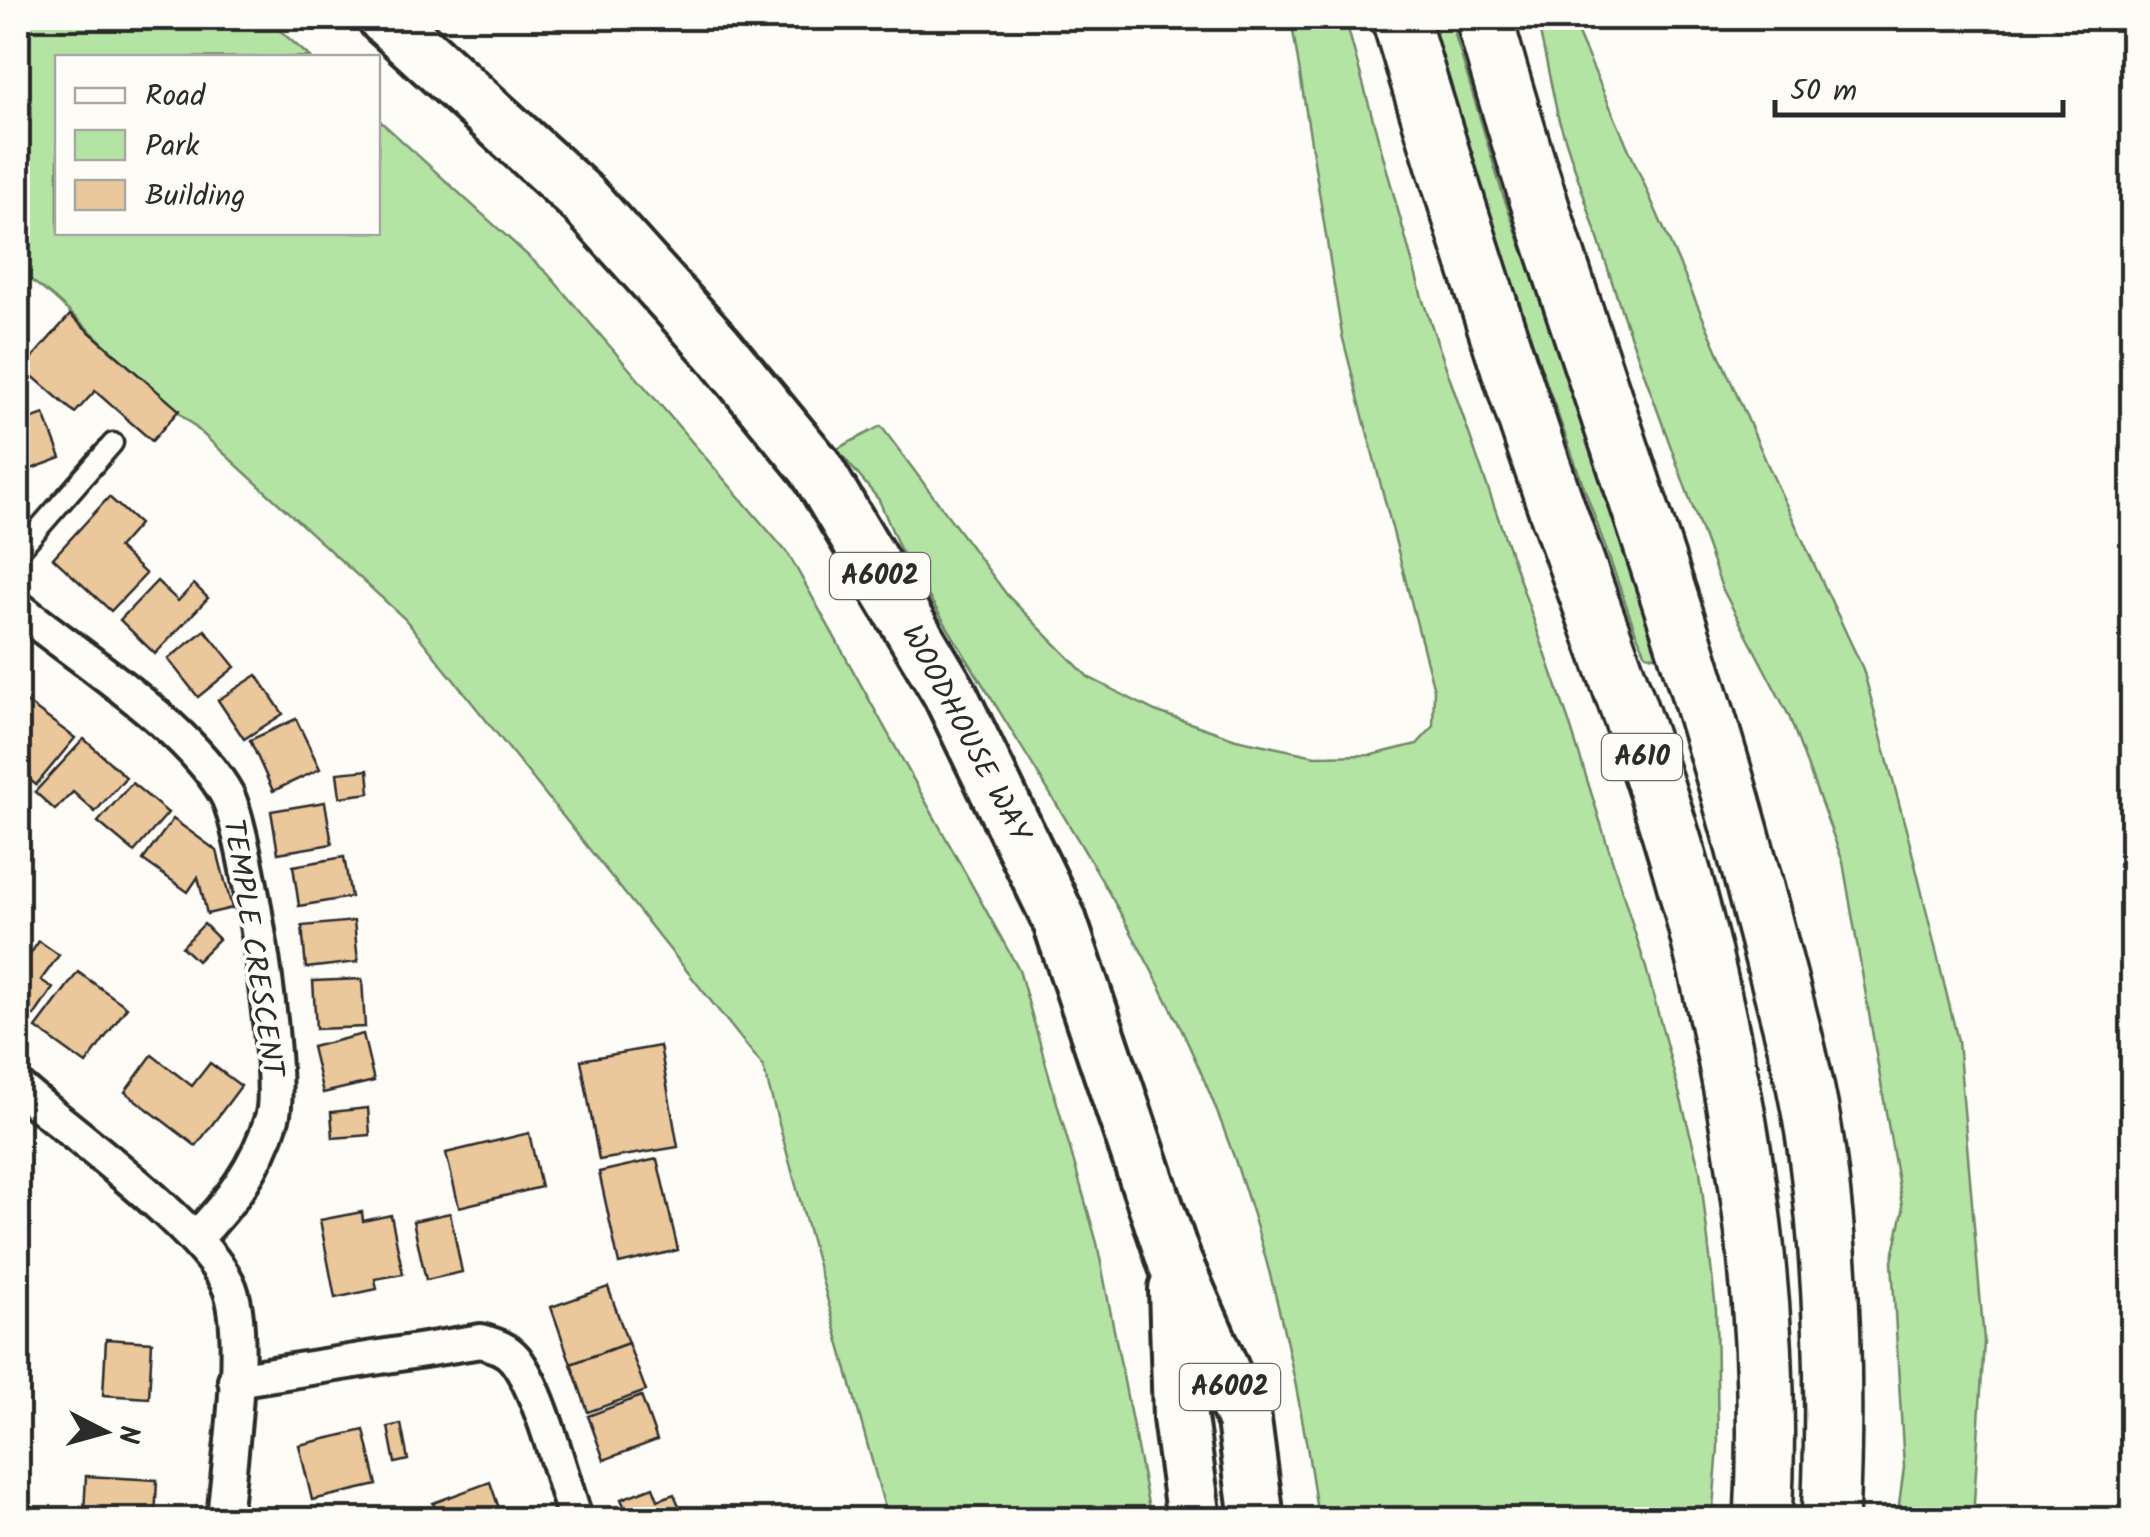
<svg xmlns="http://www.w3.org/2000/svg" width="2150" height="1537" viewBox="0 0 2150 1537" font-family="Kalam,sans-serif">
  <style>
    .green { fill: #b4e4a4; stroke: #708868; stroke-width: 2.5 }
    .building { fill: #ebc79c; stroke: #2b2b2b; stroke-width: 2.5 }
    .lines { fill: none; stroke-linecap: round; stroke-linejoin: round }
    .lane-casing { stroke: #2b2b2b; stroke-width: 25 }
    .street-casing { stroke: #2b2b2b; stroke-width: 40 }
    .primary-casing { stroke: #2b2b2b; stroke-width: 60 }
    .highway-casing { stroke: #2b2b2b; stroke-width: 62 }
    .lane { stroke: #fdfcf7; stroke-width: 18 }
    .street { stroke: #fdfcf7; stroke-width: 32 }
    .primary { stroke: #fdfcf7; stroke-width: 52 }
    .highway { stroke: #fdfcf7; stroke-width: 55 }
    .labels { text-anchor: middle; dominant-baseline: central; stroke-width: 8; stroke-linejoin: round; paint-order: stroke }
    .shield { fill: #fdfcf7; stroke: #6a6a68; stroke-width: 2.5 }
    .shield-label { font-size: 28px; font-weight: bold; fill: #2b2b2b }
    .street-label { font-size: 30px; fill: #2b2b2b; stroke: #fdfcf7 }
  </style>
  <rect width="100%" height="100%" fill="#fdfcf7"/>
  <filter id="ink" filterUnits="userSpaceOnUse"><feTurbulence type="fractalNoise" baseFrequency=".01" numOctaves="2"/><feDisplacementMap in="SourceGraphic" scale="20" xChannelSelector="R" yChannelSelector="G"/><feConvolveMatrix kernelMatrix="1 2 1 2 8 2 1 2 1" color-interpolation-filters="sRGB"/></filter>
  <g filter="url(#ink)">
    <!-- green -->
    <g class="green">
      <polygon points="18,18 266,18 310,57 58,58 58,232 378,232 378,119 548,274 789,555 1019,970 1097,1243 1151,1519 888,1519 763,1066 405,619 53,297 18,270"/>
      <path d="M1291,18H1345L1423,301L1569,722L1646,968L1700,1171L1716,1310L1718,1448L1712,1519H1318C1296,1357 1256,1189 1186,1039C1105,869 996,711 900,549L879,500L837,449L881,426L1007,595L1088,677L1155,711L1236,739L1315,756L1372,755L1417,744L1433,727L1434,690L1342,335Z"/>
      <polygon points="1428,18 1450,18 1502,192 1663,641 1658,657 1646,654 1635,630 1491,228"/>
      <polygon points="1537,18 1571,18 1770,470 1863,669 1911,848 1958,1041 1984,1341 1973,1519 1897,1519 1904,1467 1892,1261 1903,1211 1843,862 1789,716 1722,588 1624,318 1558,117"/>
    </g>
    <!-- building -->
    <g class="building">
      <polygon points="70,315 179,410 152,441 95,391 75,413 23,368"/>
      <polygon points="44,414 61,458 18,474 18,417 23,415 25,421"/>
      <polygon points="109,497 139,524 118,548 146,574 111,611 53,558"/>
      <polygon points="157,581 178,601 194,584 208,598 155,654 120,620"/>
      <polygon points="205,630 235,667 198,697 168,659"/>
      <polygon points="257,675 283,714 244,739 218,700"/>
      <polygon points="18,696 75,738 36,785 18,770"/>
      <polygon points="296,719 320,769 273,791 250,740"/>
      <polygon points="84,739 126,777 95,812 73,792 55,810 35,792"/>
      <polygon points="368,770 370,793 340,797 337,773"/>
      <polygon points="132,783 168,813 134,852 98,822"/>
      <polygon points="325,802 332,844 278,853 271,811"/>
      <polygon points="173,819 217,851 232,908 207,914 198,877 188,892 143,860"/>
      <polygon points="344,857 351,897 299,906 293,866"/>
      <polygon points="354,921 358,962 306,968 302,926"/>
      <polygon points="204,924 219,939 197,961 182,947"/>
      <polygon points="39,941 59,955 41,980 53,988 34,1016 18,1005 18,948 29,956"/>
      <polygon points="78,972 127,1007 86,1064 36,1028"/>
      <polygon points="362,979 365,1027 316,1029 313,981"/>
      <polygon points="363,1034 374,1081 323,1093 312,1047"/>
      <polygon points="660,1046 678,1147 599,1160 581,1060"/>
      <polygon points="152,1055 192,1086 210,1063 241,1086 196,1146 125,1092"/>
      <polygon points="368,1108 370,1135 333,1138 331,1112"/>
      <polygon points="529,1133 541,1187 459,1207 446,1153"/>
      <polygon points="657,1159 678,1250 619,1264 599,1172"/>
      <polygon points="362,1212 363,1221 391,1215 403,1274 375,1279 377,1289 335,1298 320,1220"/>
      <polygon points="450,1213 462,1272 426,1280 413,1221"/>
      <polygon points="608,1287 628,1343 571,1364 551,1307"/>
      <polygon points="106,1339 152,1342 149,1398 103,1395"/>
      <polygon points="628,1343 646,1391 588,1412 571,1364"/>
      <polygon points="641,1396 657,1440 604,1460 588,1416"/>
      <polygon points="401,1424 408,1460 395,1463 388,1427"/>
      <polygon points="364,1430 377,1485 312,1500 299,1445"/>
      <polygon points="86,1476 157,1480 155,1520 104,1520 105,1514 84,1513"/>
      <polygon points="490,1482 503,1520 439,1520 433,1503"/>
      <polygon points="653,1487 658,1500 674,1494 685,1520 630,1520 621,1499"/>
    </g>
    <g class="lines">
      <defs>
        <polyline id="lane" points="18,552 113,443"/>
        <g id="street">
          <path d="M18,608C79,657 190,728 227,795C247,833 285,1080 272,1118C257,1167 230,1203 195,1239"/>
          <path d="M18,1087C71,1133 200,1226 228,1284C250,1330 228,1466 224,1520"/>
          <path d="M235,1380L481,1341C494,1345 506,1348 515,1359C541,1392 561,1477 576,1520"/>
        </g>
        <g id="primary">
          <polyline points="385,18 584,200 717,348 815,467 949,692 1059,919 1175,1263 1244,1420 1257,1520"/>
          <polyline points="1176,1289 1180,1418 1194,1520"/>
        </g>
        <g id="highway">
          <path d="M1400,18C1449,182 1501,347 1557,509C1603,641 1657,774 1692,909C1743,1109 1775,1312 1763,1520"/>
          <path d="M1484,18C1567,316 1683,604 1759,903C1780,986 1806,1070 1817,1154C1833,1276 1836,1397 1830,1520"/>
        </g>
      </defs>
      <!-- lane casing -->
      <use href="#lane" class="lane-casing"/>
      <!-- street casing -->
      <use href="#street" class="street-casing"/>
      <!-- primary casing -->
      <use href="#primary" class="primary-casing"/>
      <!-- highway casing -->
      <use href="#highway" class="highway-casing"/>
      <!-- lane -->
      <use href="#lane" class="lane"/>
      <!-- street -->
      <use href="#street" class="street"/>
      <!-- primary -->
      <use href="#primary" class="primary"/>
      <!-- highway -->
      <use href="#highway" class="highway"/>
    </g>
  </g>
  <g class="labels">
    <!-- shield labels -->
    <g class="shield">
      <rect x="830" y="553" width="100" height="46" rx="8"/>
      <rect x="1602" y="734" width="80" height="46" rx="8"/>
      <rect x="1180" y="1364" width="100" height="46" rx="8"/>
    </g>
    <g class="shield-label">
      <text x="880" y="576">A6002</text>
      <text x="1642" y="757">A610</text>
      <text x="1230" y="1387">A6002</text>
    </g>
    <!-- street labels -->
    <g class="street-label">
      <text transform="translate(965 734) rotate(62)">WOODHOUSE WAY</text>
      <text transform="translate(252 948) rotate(81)">TEMPLE CRESCENT</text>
    </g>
  </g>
  <!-- margin -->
  <rect width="2150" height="1537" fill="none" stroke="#fdfcf7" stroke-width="60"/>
  <rect x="30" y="30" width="2090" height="1477" fill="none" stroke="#2b2b2b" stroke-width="4" filter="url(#ink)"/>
  <!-- legend -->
  <rect x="55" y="55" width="325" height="180" fill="#fdfcf7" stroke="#a9a8a5" stroke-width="2.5"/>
  <rect x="75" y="88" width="50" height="15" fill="#fdfcf7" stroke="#a9a8a5" stroke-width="2.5"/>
  <text x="145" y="105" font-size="30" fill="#2b2b2b">Road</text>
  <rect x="75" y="130" width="50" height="30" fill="#b4e4a4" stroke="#a9a8a5" stroke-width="2.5"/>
  <text x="145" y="155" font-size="30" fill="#2b2b2b">Park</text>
  <rect x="75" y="180" width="50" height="30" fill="#ebc79c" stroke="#a9a8a5" stroke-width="2.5"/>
  <text x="145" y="205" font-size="30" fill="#2b2b2b">Building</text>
  <!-- north arrow -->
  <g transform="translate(105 1432) rotate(96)" stroke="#fdfcf7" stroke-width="8" paint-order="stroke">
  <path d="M0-8L18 38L0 25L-18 38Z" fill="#2b2b2b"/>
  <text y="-15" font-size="28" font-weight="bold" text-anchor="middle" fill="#2b2b2b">N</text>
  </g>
  <!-- scale -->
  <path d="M1775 100v15h288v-15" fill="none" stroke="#2b2b2b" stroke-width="5"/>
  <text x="1790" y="100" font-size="30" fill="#2b2b2b" stroke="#fdfcf7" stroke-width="8" paint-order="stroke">50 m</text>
</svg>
